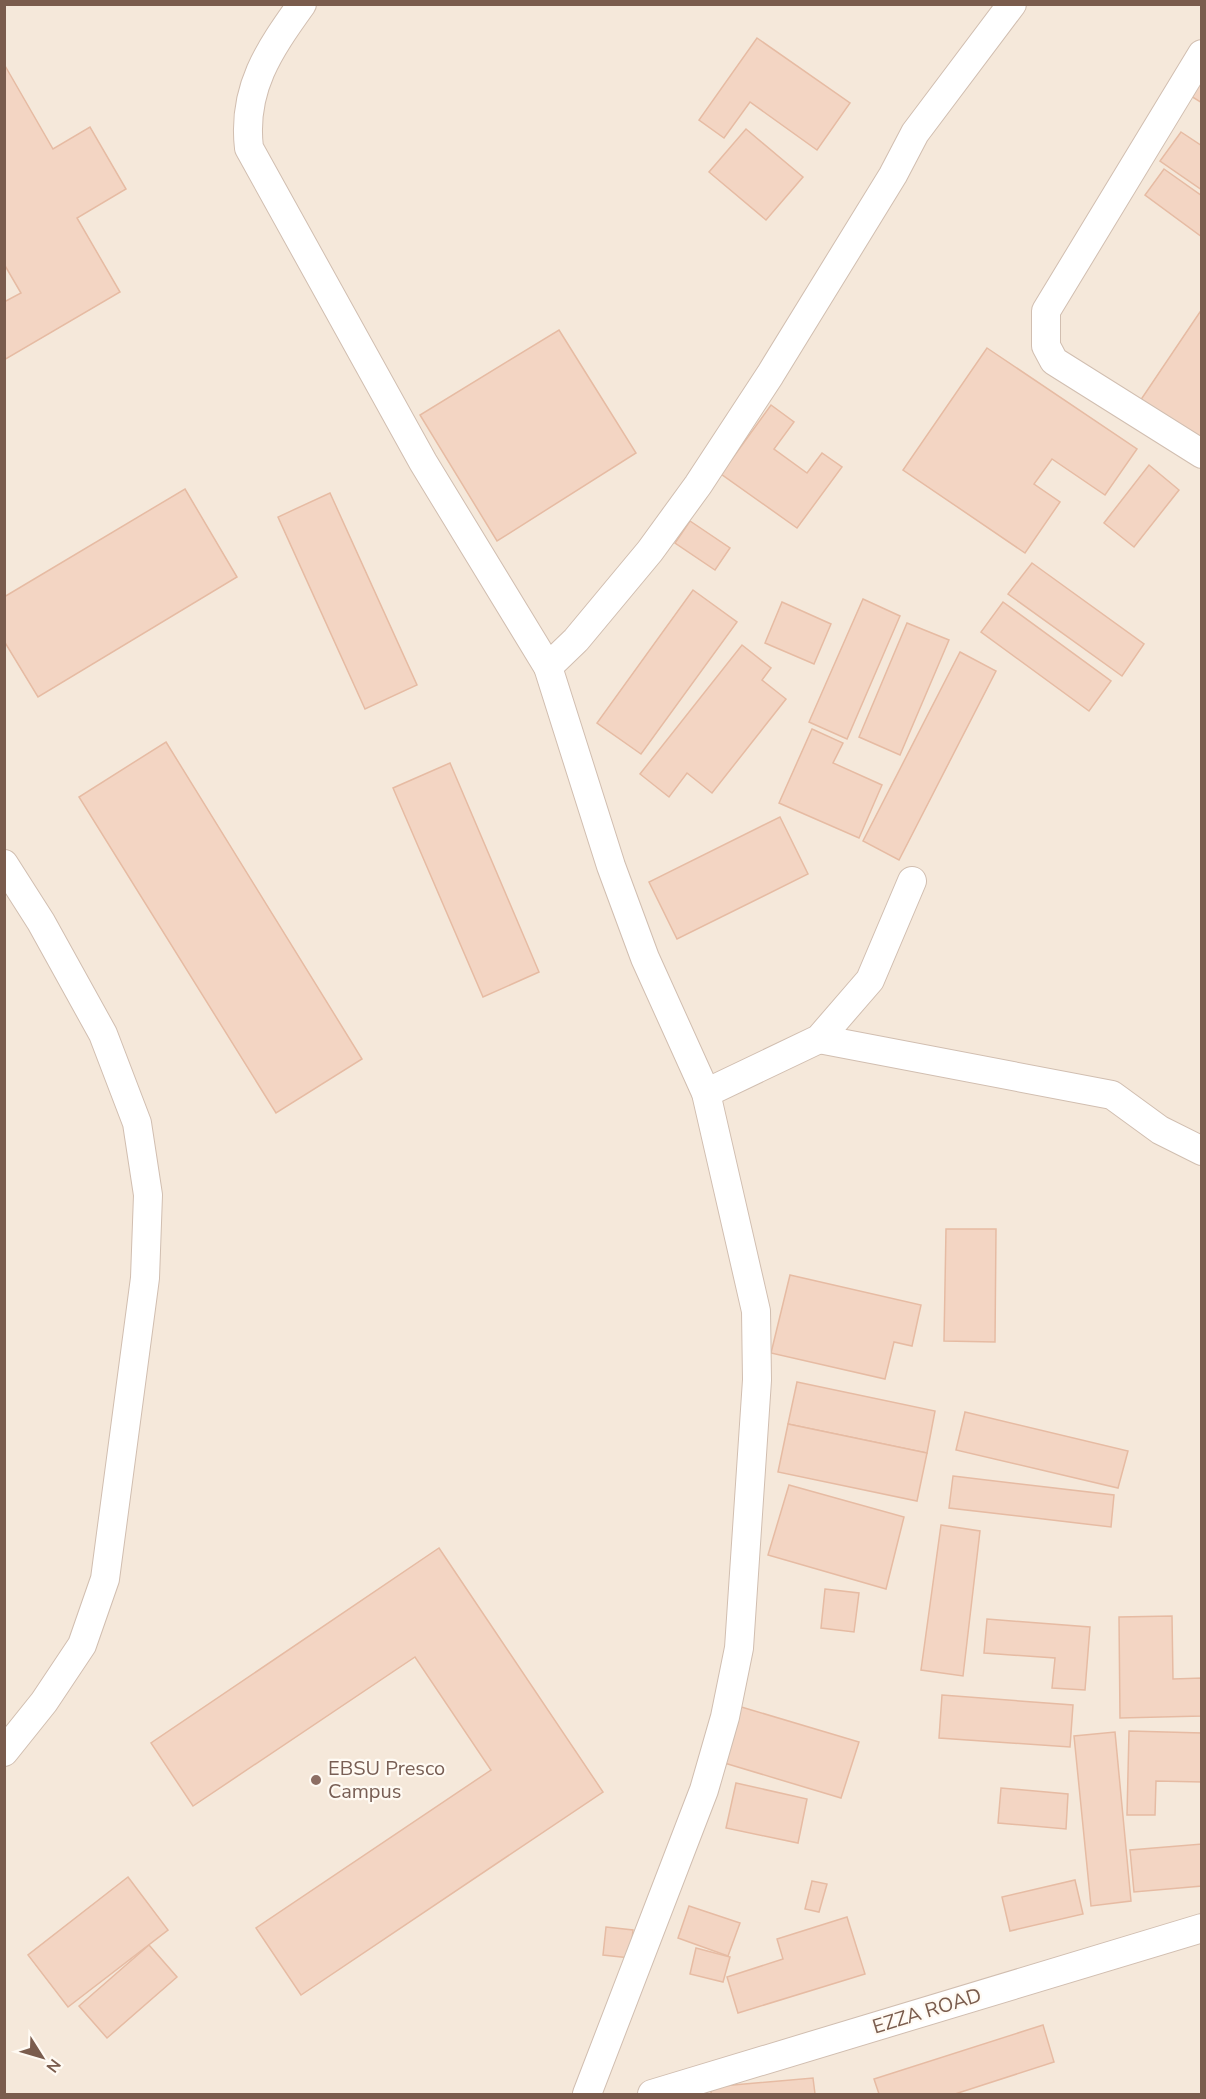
<svg xmlns="http://www.w3.org/2000/svg" width="1206" height="2099" viewBox="0 0 1206 2099" font-family="'Nunito Sans',sans-serif">
  <style>
    .residential { fill: #f5e8da }
    .building { fill: #f3d5c3; stroke: #e6bba3; stroke-width: 1.5 }
    .lines { fill: none; stroke-linecap: round; stroke-linejoin: round }
    .minor-casing { stroke: #d1beb0; stroke-width: 30 }
    .minor { stroke: #fff; stroke-width: 28 }
    .education-dot { fill: #8d6e63; stroke: #fffaf3; stroke-width: 2 }
    .labels { text-anchor: middle; dominant-baseline: central; stroke-width: 4.5; stroke-linejoin: round; paint-order: stroke }
    .education-label { font-size: 20px; fill: #785e54; stroke: #fffaf3; text-anchor: start }
    .street-label { font-size: 20px; fill: #7a5c4d; stroke: #fffaf3 }
  </style>
  <rect width="100%" height="100%" fill="#fdf6ec"/>
  <!-- residential -->
  <rect class="residential" x="5" y="5" width="1196" height="2089"/>
  <!-- building -->
  <g class="building">
    <polygon points="757,38 850,103 817,150 750,102 724,138 699,120"/>
    <polygon points="4,64 53,149 90,127 126,189 77,218 120,292 4,360 4,302 21,293 4,264"/>
    <polygon points="1202,68 1202,103 1186,93"/>
    <polygon points="746,129 803,177 766,220 709,172"/>
    <polygon points="1181,132 1202,146 1202,190 1160,161"/>
    <polygon points="1164,169 1202,196 1202,237 1145,195"/>
    <polygon points="1202,309 1202,443 1140,401"/>
    <polygon points="559,330 636,453 497,541 420,415"/>
    <polygon points="987,348 1137,449 1105,495 1052,459 1034,484 1060,502 1025,553 903,470"/>
    <polygon points="771,405 794,422 774,449 807,473 822,453 842,467 797,528 721,474"/>
    <polygon points="1149,465 1179,490 1134,547 1104,523"/>
    <polygon points="185,489 237,577 38,697 4,641 4,597"/>
    <polygon points="330,493 417,685 365,709 278,517"/>
    <polygon points="690,521 730,548 715,570 675,543"/>
    <polygon points="1032,563 1144,644 1122,676 1008,594"/>
    <polygon points="693,590 737,622 641,754 597,723"/>
    <polygon points="863,599 900,616 847,739 809,722"/>
    <polygon points="782,602 831,624 814,664 765,643"/>
    <polygon points="1003,602 1111,681 1089,711 981,632"/>
    <polygon points="907,623 949,640 900,755 859,737"/>
    <polygon points="742,645 771,668 762,680 786,699 712,793 687,773 669,797 640,774"/>
    <polygon points="960,652 996,671 899,860 863,841"/>
    <polygon points="812,729 843,743 833,763 882,785 859,838 779,803"/>
    <polygon points="166,742 362,1059 276,1113 79,797"/>
    <polygon points="450,763 539,972 483,997 393,788"/>
    <polygon points="780,817 808,874 677,939 649,882"/>
    <polygon points="946,1229 996,1229 995,1342 944,1341"/>
    <polygon points="790,1275 921,1305 912,1346 894,1342 885,1379 771,1353"/>
    <polygon points="797,1382 935,1411 927,1453 788,1424"/>
    <polygon points="965,1412 1128,1451 1118,1488 956,1450"/>
    <polygon points="788,1424 927,1453 917,1501 778,1472"/>
    <polygon points="953,1476 1114,1495 1111,1527 949,1508"/>
    <polygon points="789,1485 904,1517 886,1589 768,1555"/>
    <polygon points="941,1525 980,1531 963,1676 921,1670"/>
    <polygon points="439,1548 603,1792 301,1995 256,1928 491,1770 415,1657 193,1806 151,1743"/>
    <polygon points="825,1589 859,1593 854,1632 821,1628"/>
    <polygon points="1172,1616 1173,1679 1202,1678 1202,1716 1120,1718 1119,1617"/>
    <polygon points="987,1619 1090,1627 1085,1690 1052,1688 1055,1658 984,1653"/>
    <polygon points="942,1695 1073,1705 1070,1747 939,1738"/>
    <polygon points="738,1706 859,1742 841,1798 721,1762"/>
    <polygon points="1129,1731 1202,1733 1202,1782 1156,1781 1155,1815 1127,1815"/>
    <polygon points="1115,1732 1131,1901 1091,1906 1074,1736"/>
    <polygon points="736,1783 807,1799 798,1843 726,1828"/>
    <polygon points="1001,1788 1068,1794 1066,1829 998,1823"/>
    <polygon points="1202,1844 1202,1886 1134,1892 1130,1850"/>
    <polygon points="128,1877 168,1930 68,2007 28,1955"/>
    <polygon points="1075,1880 1083,1914 1010,1931 1002,1897"/>
    <polygon points="812,1881 827,1884 819,1912 805,1909"/>
    <polygon points="689,1906 740,1923 728,1956 678,1938"/>
    <polygon points="847,1917 865,1974 738,2013 727,1977 783,1959 777,1939"/>
    <polygon points="606,1927 633,1930 630,1958 603,1955"/>
    <polygon points="149,1945 177,1977 107,2038 79,2006"/>
    <polygon points="696,1948 730,1957 723,1982 690,1974"/>
    <polygon points="1043,2025 1054,2062 955,2094 879,2094 874,2079"/>
    <polygon points="813,2078 815,2094 711,2094 711,2087"/>
  </g>
  <g class="lines">
    <defs>
      <g id="minor">
        <path d="M302,4C269,50 242,89 249,148L423,462L548,667L611,866L645,958L706,1093L756,1311L757,1380L739,1648L725,1717L704,1790L587,2094"/>
        <polyline points="1202,54 1046,311 1046,346 1054,361 1202,454"/>
        <polyline points="548,667 576,640 650,551 698,485 770,375 893,175 915,133 1012,4"/>
        <polyline points="4,864 41,922 103,1034 137,1123 148,1195 145,1278 105,1579 82,1645 44,1702 4,1752"/>
        <polyline points="819,1039 1112,1095 1160,1130 1202,1151"/>
        <polyline points="706,1093 819,1039 870,980 912,881"/>
        <polyline points="652,2094 1202,1928"/>
      </g>
    </defs>
    <!-- minor casing -->
    <use href="#minor" class="minor-casing"/>
    <!-- minor -->
    <use href="#minor" class="minor"/>
  </g>
  <!-- markers -->
  <circle class="education-dot" cx="316" cy="1780" r="6"/>
  <g class="labels">
    <!-- education labels -->
    <g class="education-label">
      <text x="328" y="1768">EBSU Presco<tspan x="328" dy="23">Campus</tspan></text>
    </g>
    <!-- street labels -->
    <g class="street-label">
      <text transform="translate(927 2011) rotate(-17)">EZZA ROAD</text>
    </g>
  </g>
  <!-- border -->
  <rect width="1206" height="2099" fill="none" stroke="#7a5c4d" stroke-width="12"/>
  <!-- north arrow -->
  <g transform="translate(42 2057) rotate(127)" stroke="#fffaf3" stroke-width="4.5" paint-order="stroke">
  <path d="M0-4.5L10 22L0 15L-10 22Z" fill="#7a5c4d"/>
  <text y="-9" font-size="16" font-weight="bold" text-anchor="middle" fill="#7a5c4d">N</text>
  </g>
</svg>
